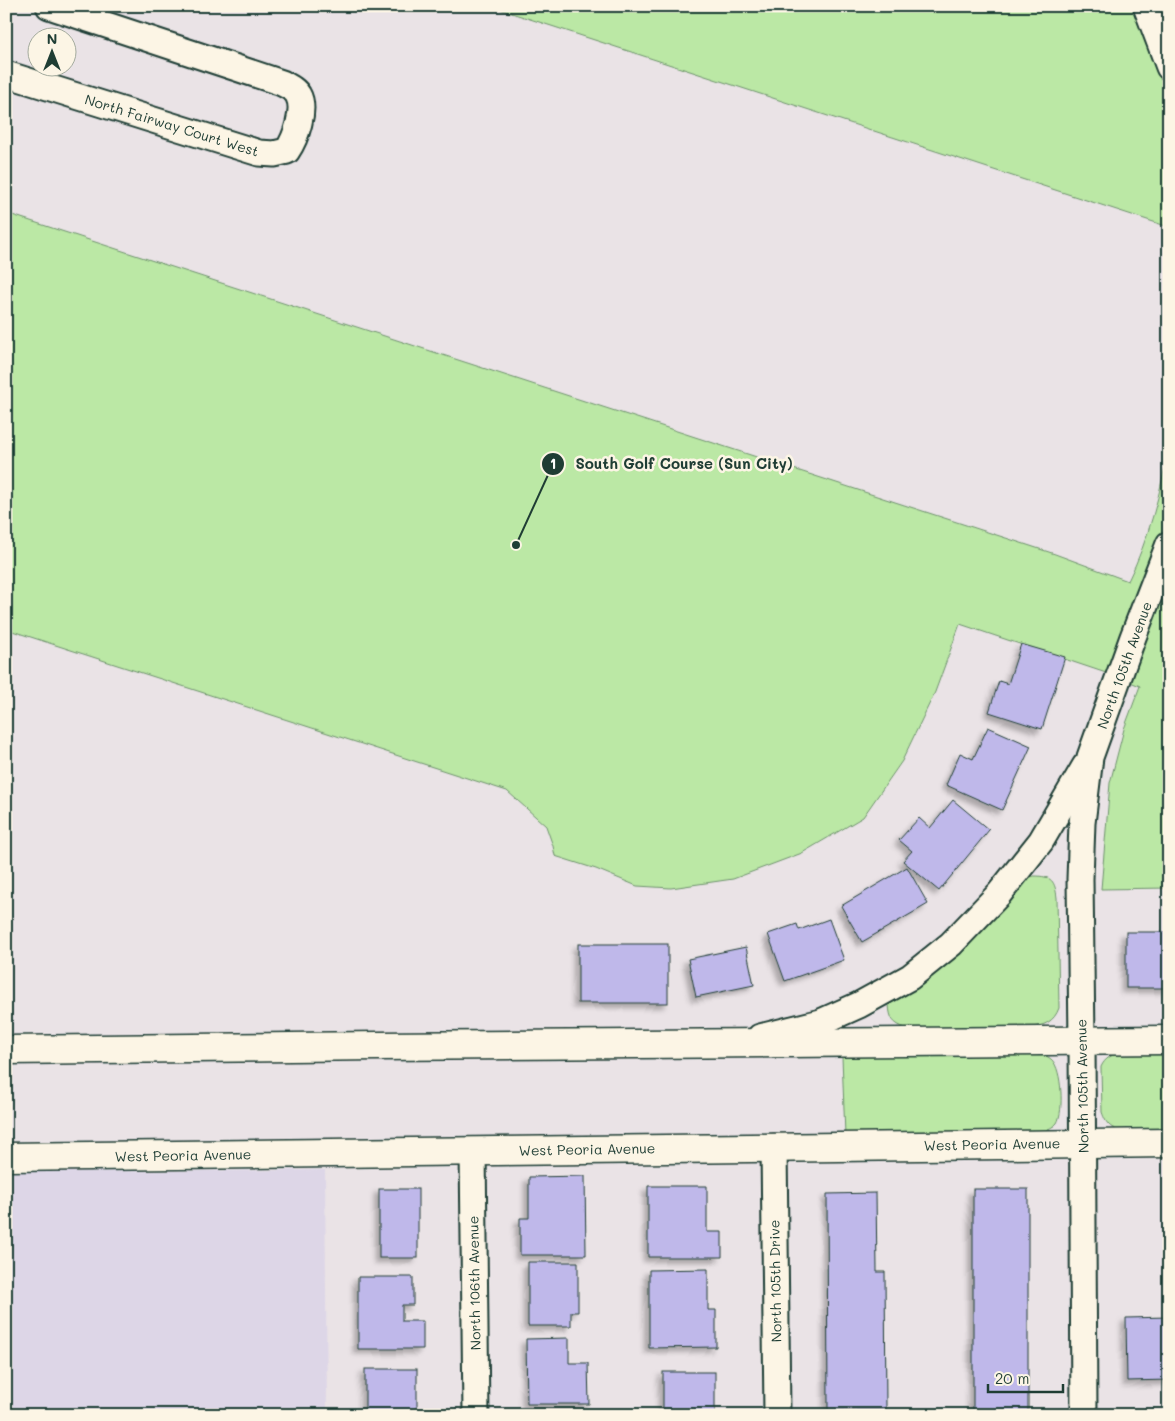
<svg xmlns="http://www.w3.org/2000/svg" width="1175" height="1421" viewBox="0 0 1175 1421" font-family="Mali,sans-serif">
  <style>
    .built { fill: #ddd6e7 }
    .green { fill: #bbe8a5; stroke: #6d926c }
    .building { fill: #bfb8ea; stroke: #1f3d34; filter: url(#shadow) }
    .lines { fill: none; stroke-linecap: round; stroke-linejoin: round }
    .street-casing { stroke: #1f3d34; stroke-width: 29 }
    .secondary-casing { stroke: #1f3d34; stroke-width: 31 }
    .street { stroke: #fcf5e5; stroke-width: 25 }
    .secondary { stroke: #fcf5e5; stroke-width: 28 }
    .labels { text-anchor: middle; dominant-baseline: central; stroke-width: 5; stroke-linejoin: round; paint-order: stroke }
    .street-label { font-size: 14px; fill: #1f3d34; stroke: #fcf5e5 }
    .leader { fill: none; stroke: #1f3d34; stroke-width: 2 }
    .callout-dot { fill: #1f3d34; stroke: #fcf5e5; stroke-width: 2 }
    .mark-label { font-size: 15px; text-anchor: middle; font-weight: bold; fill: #fff }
    .callout-label { font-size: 15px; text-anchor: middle; font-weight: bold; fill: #1f3d34; stroke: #fcf5e5; stroke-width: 5; stroke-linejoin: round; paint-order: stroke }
  </style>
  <defs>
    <filter id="shadow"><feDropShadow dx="-4.5" dy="4.5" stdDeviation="2.5" flood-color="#0004"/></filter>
  </defs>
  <rect width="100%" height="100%" fill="#eae3e6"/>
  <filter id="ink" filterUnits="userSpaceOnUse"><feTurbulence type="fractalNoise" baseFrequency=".02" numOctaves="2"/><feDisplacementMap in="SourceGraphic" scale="10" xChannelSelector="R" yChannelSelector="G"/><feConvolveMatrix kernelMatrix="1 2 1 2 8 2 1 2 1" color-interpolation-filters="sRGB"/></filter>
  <g filter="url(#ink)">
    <!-- built -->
    <polygon class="built" points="325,1170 327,1415 6,1415 6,1172"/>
    <!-- green -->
    <g class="green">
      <polygon points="490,6 1169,6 1169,227"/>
      <path d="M6,213L1055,554L1128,581C1149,539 1161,491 1169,445V888L1101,889L1110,783L1124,729L1140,686L1118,677L960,624L935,692L902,761L863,817L802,853L733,879L671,888L637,886L596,869L555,856L553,846L546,826L507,791L6,629Z"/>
      <path d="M1034,876C1052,876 1055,881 1057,898L1059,1008C1054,1022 1044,1026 1030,1027L906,1028C893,1024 890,1019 889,1005L893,1000L958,953L980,933L1028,878Z"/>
      <path d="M1121,1052H1169V1131C1154,1131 1126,1135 1113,1128C1107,1125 1104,1118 1102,1112L1101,1067C1105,1058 1112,1055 1121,1052Z"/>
      <path d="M1034,1053C1040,1054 1047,1055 1052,1060C1062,1070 1064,1111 1057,1123C1054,1127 1048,1129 1043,1131L845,1135L842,1057Z"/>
    </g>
    <!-- building -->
    <g class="building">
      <polygon points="1021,644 1065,657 1042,729 989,712 999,681 1008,684"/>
      <polygon points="988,727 1031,746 1002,810 946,785 960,753 973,759"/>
      <polygon points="953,800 989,830 939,891 903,861 912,851 899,840 919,818 930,828"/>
      <polygon points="907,867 928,904 862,942 841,906"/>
      <polygon points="829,919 844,960 785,981 768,934 797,924 799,930"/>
      <rect x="1126" y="932" width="43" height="56"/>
      <rect x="578" y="944" width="90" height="59"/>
      <polygon points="746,947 754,985 696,997 688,959"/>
      <polygon points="585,1176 586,1255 520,1255 520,1218 529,1218 529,1177"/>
      <polygon points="648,1186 707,1186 707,1232 722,1232 722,1257 648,1257"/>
      <rect x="379" y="1189" width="39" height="69"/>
      <rect x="973" y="1189" width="55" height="226"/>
      <polygon points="876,1193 877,1272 885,1272 886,1410 828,1410 827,1194"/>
      <polygon points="528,1262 578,1262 578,1312 571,1312 571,1326 528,1326"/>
      <polygon points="708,1269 708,1310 716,1310 716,1347 649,1348 649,1270"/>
      <polygon points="358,1277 413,1277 413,1305 402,1305 402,1321 423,1321 423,1349 358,1349"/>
      <polygon points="1169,1317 1169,1380 1127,1381 1126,1318"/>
      <polygon points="569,1338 569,1363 588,1363 589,1404 527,1404 526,1339"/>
      <rect x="365" y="1369" width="52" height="46"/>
      <rect x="663" y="1372" width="52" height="43"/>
    </g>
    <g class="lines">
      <defs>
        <g id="street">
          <polyline points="1146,6 1169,67"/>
          <path d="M6,74L259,153L274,154L287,151C296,138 306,109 298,95C295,89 287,86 282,83L49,6"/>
          <polyline points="760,1037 821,1022 859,1005 910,977 951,944 999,894 1041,841 1085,766"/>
          <polyline points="774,1147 777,1415"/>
          <polyline points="473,1151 476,1415"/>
          <polyline points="1084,1415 1082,1041 1080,879 1082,823 1090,757 1133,637 1169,544"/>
        </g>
        <g id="secondary">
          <polyline points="6,1050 378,1046 1169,1040"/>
          <polyline points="6,1157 1169,1143"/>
        </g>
      </defs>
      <!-- street casing -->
      <use href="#street" class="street-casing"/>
      <!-- secondary casing -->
      <use href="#secondary" class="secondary-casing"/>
      <!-- street -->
      <use href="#street" class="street"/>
      <!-- secondary -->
      <use href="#secondary" class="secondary"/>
    </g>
  </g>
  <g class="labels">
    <!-- street labels -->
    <g class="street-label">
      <text transform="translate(172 125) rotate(17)">North Fairway Court West</text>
      <text transform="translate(1124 665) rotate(-70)">North 105th Avenue</text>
      <text transform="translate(1082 1086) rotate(-91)">North 105th Avenue</text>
      <text transform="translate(992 1144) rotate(-1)">West Peoria Avenue</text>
      <text transform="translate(587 1149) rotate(-1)">West Peoria Avenue</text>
      <text transform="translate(183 1155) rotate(-1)">West Peoria Avenue</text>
      <text transform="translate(775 1281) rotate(-91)">North 105th Drive</text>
      <text transform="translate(474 1283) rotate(-91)">North 106th Avenue</text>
    </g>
  </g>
  <!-- callouts -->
  <path class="leader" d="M516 545L553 464"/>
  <g class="callout-dot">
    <circle cx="516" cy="545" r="5"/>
    <circle cx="553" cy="464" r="12"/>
  </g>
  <g class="mark-label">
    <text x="553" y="469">1</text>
  </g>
  <g class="callout-label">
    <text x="684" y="469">South Golf Course (Sun City)</text>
  </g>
  <!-- margin -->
  <rect width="1175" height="1421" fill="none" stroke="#fcf5e5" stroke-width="25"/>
  <rect x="12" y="12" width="1150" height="1396" fill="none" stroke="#1f3d34" stroke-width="2" filter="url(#ink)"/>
  <!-- north arrow -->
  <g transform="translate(52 52)"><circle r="24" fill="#fcf5e5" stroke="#a4ab9e"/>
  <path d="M0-4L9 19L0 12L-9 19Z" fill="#1f3d34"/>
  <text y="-8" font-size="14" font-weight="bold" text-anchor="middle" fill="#1f3d34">N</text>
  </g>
  <!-- scale -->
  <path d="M988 1384v8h75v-8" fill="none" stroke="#1f3d34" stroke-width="2.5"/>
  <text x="995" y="1384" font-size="15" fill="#1f3d34" stroke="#fcf5e5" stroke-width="4" paint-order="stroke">20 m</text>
</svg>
